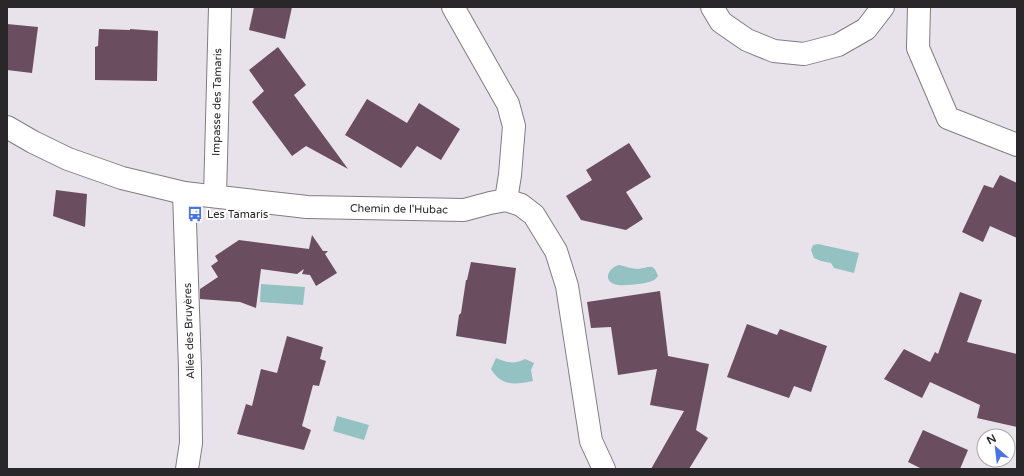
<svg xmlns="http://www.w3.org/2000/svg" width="1024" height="476" viewBox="0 0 1024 476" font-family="'Varela Round',sans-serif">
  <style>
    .water { fill: #94c1c2 }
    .building { fill: #6a4d5f }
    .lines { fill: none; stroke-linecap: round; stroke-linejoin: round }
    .street-casing { stroke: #817c83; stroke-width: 24 }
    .street { stroke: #fff; stroke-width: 22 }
    .labels { text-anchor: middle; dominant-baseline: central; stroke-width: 4; stroke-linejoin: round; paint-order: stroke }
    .street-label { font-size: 11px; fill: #292729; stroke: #fff }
    .poi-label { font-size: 11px; fill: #292729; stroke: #fff; text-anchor: start }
  </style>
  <rect width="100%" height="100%" fill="#e8e3ea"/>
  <!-- water -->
  <g class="water">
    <polygon points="818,244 859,253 854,273 834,268 831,263 821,261 814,258 811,250 813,245"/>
    <path d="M619,265C625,266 632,269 638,269C649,268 653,262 658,276C657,277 656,279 654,280C648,284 619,287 614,284C602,279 610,267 619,265Z"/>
    <polygon points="261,284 305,287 303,305 260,302"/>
    <path d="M496,358C506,362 514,365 525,359L534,363L531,370L533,381C514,385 501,386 491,369Z"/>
    <polygon points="337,416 369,425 364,440 333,431"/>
  </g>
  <!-- building -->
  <g class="building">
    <polygon points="254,7 292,7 285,39 249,30"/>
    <polygon points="7,24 38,27 32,73 7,70"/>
    <polygon points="99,29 130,30 130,29 158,31 157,81 95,80 95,47 98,46"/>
    <polygon points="278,47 306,85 294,95 348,169 306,146 292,156 252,102 264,91 249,70"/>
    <polygon points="367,99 407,123 419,103 460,129 441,160 417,146 401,168 345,135"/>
    <polygon points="629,143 651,177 626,192 643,219 626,230 581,220 566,196 592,180 586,170"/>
    <polygon points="1000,175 1017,183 1017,238 990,226 983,242 962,232 984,185 993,188"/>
    <polygon points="56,190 87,194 85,227 53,216"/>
    <polygon points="312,235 323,251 328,251 325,254 337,273 316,286 310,275 302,274 304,269 297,274 261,269 256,308 240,302 200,299 200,289 218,277 211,266 218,261 215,256 239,240 309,249"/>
    <polygon points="471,262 516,268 506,344 456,336 459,315 461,313 466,280 467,280"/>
    <polygon points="660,291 668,356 709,364 696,430 708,438 689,469 651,469 684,411 650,405 657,369 618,375 611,327 591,328 587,302"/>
    <polygon points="960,292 982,300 967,342 1017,354 1017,427 977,418 980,405 930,382 922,398 884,379 904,349 930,362 935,352 938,354"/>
    <polygon points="747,324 777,335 780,329 827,346 811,392 794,386 789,398 727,377"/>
    <polygon points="287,336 323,347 320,359 326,361 319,386 313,385 302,426 311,430 304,450 237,434 246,404 252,406 261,369 277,373"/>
    <polygon points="923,430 968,450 960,469 922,469 908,462"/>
  </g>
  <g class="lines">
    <defs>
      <g id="street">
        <polyline points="453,7 508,104 514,126 510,175 506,200"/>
        <polyline points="712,7 721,22 747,40 774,51 804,54 838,45 866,29 883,7"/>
        <polyline points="919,7 918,48 948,118 1017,145"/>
        <polyline points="7,127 33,142 68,159 122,178 184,193 307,207 464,210 490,203 506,200 521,205 534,215 556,251 567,286 591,441 604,469"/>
        <polyline points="184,193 190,369 191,443 187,469"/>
        <polyline points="215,196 220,7"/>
      </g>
    </defs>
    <!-- street casing -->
    <use href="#street" class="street-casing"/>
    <!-- street -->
    <use href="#street" class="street"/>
  </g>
  <!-- icons -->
  <defs>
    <symbol id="bus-bare" viewBox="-9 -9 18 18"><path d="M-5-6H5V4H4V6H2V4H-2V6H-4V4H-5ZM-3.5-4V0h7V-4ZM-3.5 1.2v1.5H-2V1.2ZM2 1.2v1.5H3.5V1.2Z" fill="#4873e5" stroke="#fff" stroke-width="2.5" paint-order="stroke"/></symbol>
  </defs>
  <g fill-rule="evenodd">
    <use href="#bus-bare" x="184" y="203" width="22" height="22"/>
  </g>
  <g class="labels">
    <!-- street labels -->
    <g class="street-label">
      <text transform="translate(217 102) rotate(-89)">Impasse des Tamaris</text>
      <text transform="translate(399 209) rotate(1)">Chemin de l'Hubac</text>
      <text transform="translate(189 331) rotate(-92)">Allée des Bruyères</text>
    </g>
    <!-- poi labels -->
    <g class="poi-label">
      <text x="207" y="214">Les Tamaris</text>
    </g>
  </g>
  <!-- border -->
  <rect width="1024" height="476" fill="none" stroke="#292729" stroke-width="16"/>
  <!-- north arrow -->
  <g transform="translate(996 448) rotate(332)"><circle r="19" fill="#ffffff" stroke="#a9a9a9"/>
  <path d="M0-3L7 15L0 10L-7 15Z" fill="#4873e5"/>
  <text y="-6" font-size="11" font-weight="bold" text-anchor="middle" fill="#292729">N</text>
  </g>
</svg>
